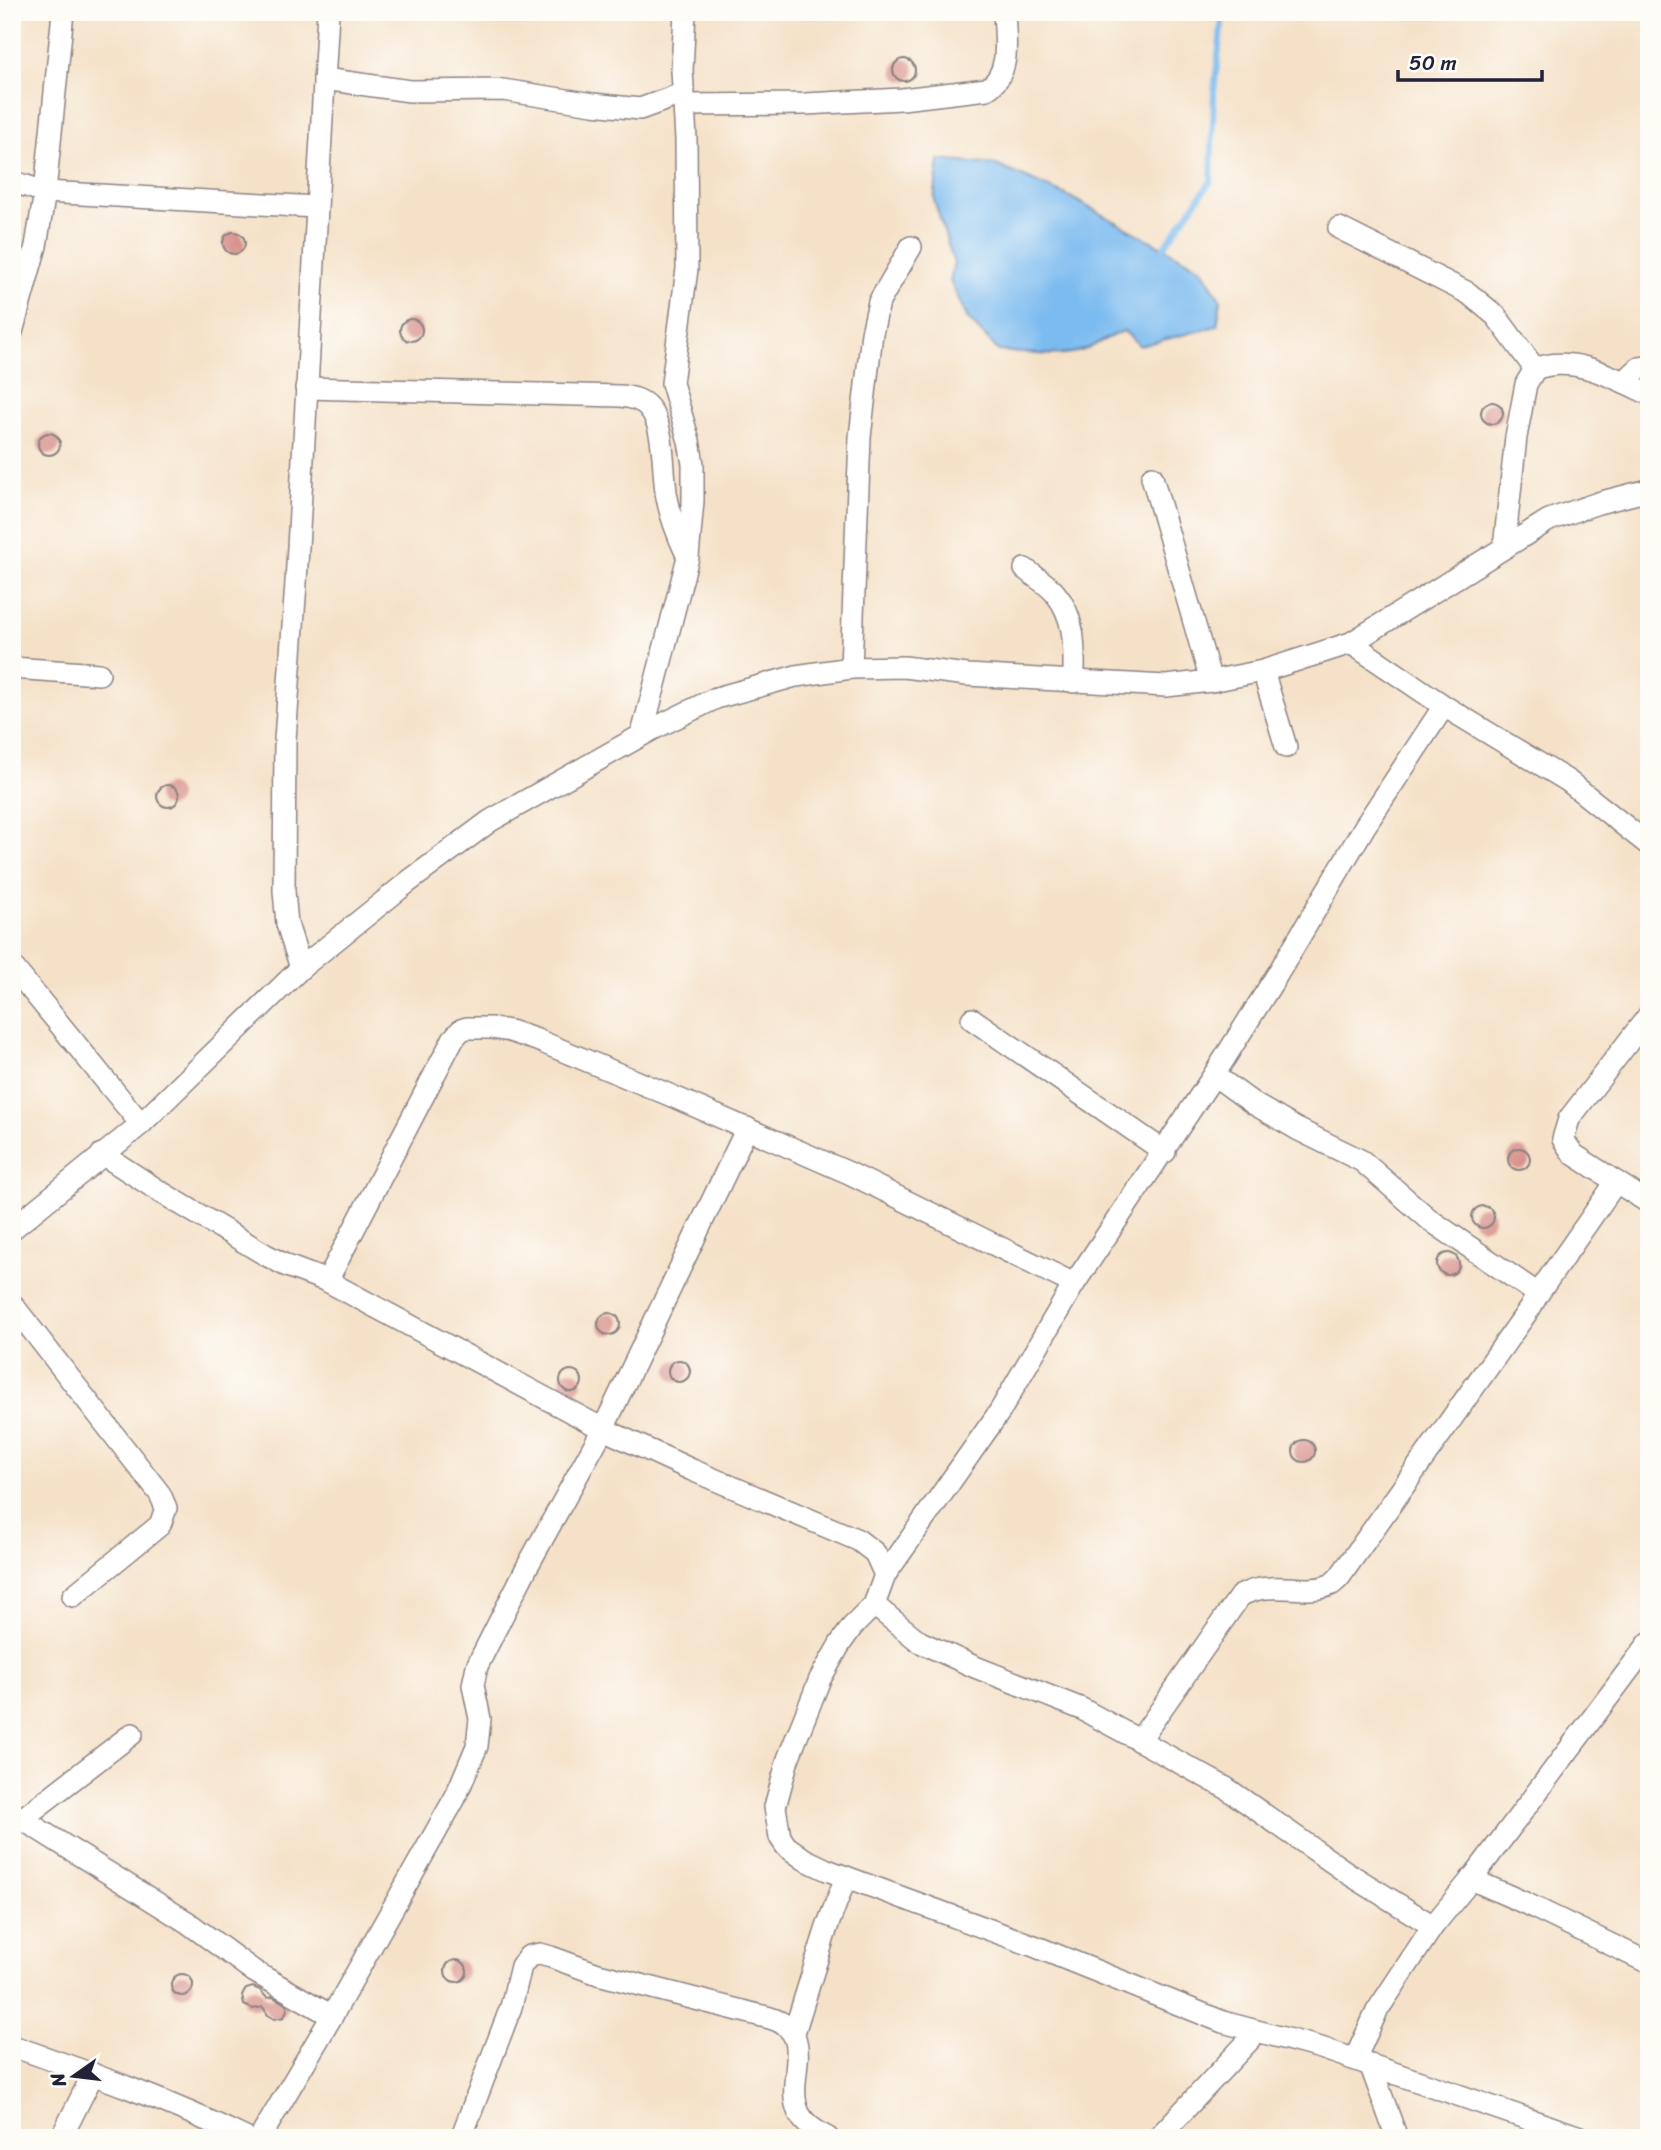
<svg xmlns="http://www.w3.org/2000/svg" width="1661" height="2150" viewBox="0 0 1661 2150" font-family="Sriracha,sans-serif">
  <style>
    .water { fill: #7cbbf0; stroke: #4f6e96; stroke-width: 2 }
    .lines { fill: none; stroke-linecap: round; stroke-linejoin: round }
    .stream { stroke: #7cbbf0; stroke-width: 6 }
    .building { fill: #d88f8a }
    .minor-casing { stroke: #8c8282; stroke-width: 24 }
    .minor { stroke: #fff; stroke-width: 21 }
  </style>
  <rect width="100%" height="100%" fill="#fdfcf7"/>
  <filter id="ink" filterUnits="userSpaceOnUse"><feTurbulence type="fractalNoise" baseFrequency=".0143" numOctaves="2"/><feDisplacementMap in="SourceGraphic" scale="14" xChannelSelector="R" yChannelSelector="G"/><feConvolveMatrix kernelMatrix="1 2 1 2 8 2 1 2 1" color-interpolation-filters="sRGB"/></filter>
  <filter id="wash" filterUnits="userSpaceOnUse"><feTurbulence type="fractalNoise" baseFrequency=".00686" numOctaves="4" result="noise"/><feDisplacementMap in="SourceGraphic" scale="28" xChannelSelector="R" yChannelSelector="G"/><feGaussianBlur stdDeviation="1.57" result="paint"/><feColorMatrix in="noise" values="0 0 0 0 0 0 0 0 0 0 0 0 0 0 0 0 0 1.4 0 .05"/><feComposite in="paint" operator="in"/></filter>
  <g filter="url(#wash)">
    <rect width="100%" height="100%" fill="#f5e1c8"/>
    <!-- water -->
    <path class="water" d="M939,160L996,165L1066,195L1201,268L1221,300L1217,326L1140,346L1124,331C1111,335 1101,342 1089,348C1065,359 1025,353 999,351L968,319L950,281L954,263L934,200Z"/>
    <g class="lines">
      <!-- stream -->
      <polyline class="stream" points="1164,247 1211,181 1214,92 1223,12"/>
    </g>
    <g id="blocks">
      <!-- building -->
      <g class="building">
        <circle cx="904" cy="70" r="11"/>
        <circle cx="234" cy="243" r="11"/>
        <circle cx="411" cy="330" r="11"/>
        <circle cx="1492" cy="413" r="11"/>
        <circle cx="49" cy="444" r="11"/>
        <circle cx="168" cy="796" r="11"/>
        <circle cx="1519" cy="1159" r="11"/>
        <circle cx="1483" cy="1217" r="11"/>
        <circle cx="1448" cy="1264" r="11"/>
        <circle cx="609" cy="1324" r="11"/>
        <circle cx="679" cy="1371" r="11"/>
        <circle cx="571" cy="1381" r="11"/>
        <circle cx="1304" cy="1451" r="11"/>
        <circle cx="456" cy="1971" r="11"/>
        <circle cx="182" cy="1985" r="11"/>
        <polygon points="253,1987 260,1990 267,1998 273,1997 287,2005 287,2010 284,2017 274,2019 268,2015 263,2007 253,2009 244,2005 242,1995 246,1989"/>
      </g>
    </g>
  </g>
  <g filter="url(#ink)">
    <use href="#blocks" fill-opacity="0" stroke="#8c8282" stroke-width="2"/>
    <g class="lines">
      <defs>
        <g id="minor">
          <polyline points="324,79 410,91 503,90 593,104 640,109 684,93"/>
          <path d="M684,105L805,104L902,99L987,89C1012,73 1005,38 1004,12"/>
          <polyline points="12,184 17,183 45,192 316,207"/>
          <polyline points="1339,228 1468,293 1496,316 1535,369"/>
          <polyline points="12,332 36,246 45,192 63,12"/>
          <polyline points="1624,382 1639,368 1649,367"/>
          <path d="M306,388L620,396C631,397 642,399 649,408C666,427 662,473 667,498C671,518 678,536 687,555"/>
          <polyline points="1152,477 1211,681"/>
          <path d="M1504,548L1516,437L1526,384L1535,369C1573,354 1615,378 1649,394"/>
          <path d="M1025,569C1035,577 1048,584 1055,593C1077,619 1074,651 1074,682"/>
          <polyline points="1351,643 1444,706 1568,781 1649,845"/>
          <polyline points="12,668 99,674"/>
          <polyline points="851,668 860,437 872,333 879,302 911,247"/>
          <polyline points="1263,671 1286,747"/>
          <polyline points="1444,706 1365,826 1277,975 1214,1075 1074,1284 1000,1411 885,1575 874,1605 852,1627 840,1644 820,1679 788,1759 775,1807 780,1837 786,1846 804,1859 827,1870 1034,1946 1223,2022 1321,2048 1583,2138"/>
          <polyline points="642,734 688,557 693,501 693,464 689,441 672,383 687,269 686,139 682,70 685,12"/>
          <polyline points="12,966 141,1124"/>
          <polyline points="301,968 287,924 284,891 285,740 296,583 328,12"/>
          <polyline points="1649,1015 1569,1119 1563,1139 1573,1154 1649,1203"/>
          <polyline points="972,1019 1165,1152"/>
          <polyline points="1214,1075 1254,1104 1297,1129 1362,1161 1430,1220 1538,1294"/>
          <polyline points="102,1154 159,1191 266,1255 287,1266 327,1281 603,1429 692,1470 858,1540 875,1553 885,1575"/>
          <polyline points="12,1229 141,1124 301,968 408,882 490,821 651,730 716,698 796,676 851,668 904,667 967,675 1166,686 1211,681 1263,671 1351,643 1549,520 1598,503 1649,490"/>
          <polyline points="327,1281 453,1039 461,1030 467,1028 491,1028 510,1031 537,1040 667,1094 849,1173 1074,1284"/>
          <polyline points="12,1304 160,1494 166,1508 160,1525 73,1596"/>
          <polyline points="874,1605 920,1642 975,1667 1082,1709 1226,1788 1349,1874 1433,1926"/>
          <path d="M1139,1741L1240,1596C1272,1578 1307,1597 1332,1584C1336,1581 1340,1577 1343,1572L1530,1308L1538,1294L1616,1182"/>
          <polyline points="22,1819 187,1922 255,1972 332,2016"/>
          <polyline points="14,1825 132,1734"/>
          <polyline points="1471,1879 1527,1904 1649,1963"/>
          <polyline points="794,2033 827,1927 846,1877"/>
          <path d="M12,2046C91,2073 170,2101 245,2138"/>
          <polyline points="1355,2059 1377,2011 1433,1926 1474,1876 1649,1643"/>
          <polyline points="1370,2064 1397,2138"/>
          <polyline points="61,2138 93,2074"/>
          <polyline points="260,2138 332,2016 455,1798 477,1746 480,1719 473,1685 477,1666 527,1567 603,1429 747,1128"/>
          <path d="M461,2138L511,2007L521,1966L529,1956L540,1954L551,1957L598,1974L770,2018C820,2033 783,2080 799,2113C805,2125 817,2132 828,2138"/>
          <polyline points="1158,2138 1257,2032"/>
        </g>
      </defs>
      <!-- minor casing -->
      <use href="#minor" class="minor-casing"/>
      <!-- minor -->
      <use href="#minor" class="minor"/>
    </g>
  </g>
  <!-- margin -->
  <rect width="1661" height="2150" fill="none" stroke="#fdfcf7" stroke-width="42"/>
  <!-- north arrow -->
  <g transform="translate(74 2076) rotate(256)" stroke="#fdfcf7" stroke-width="5" paint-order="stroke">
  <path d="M0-5L12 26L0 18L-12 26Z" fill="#22223b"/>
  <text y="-10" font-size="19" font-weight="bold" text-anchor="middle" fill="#22223b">N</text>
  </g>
  <!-- scale -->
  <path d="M1398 70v10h144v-10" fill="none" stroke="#22223b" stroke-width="3.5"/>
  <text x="1409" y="70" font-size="21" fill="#22223b" stroke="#fdfcf7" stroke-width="5" paint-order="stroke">50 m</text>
</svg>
